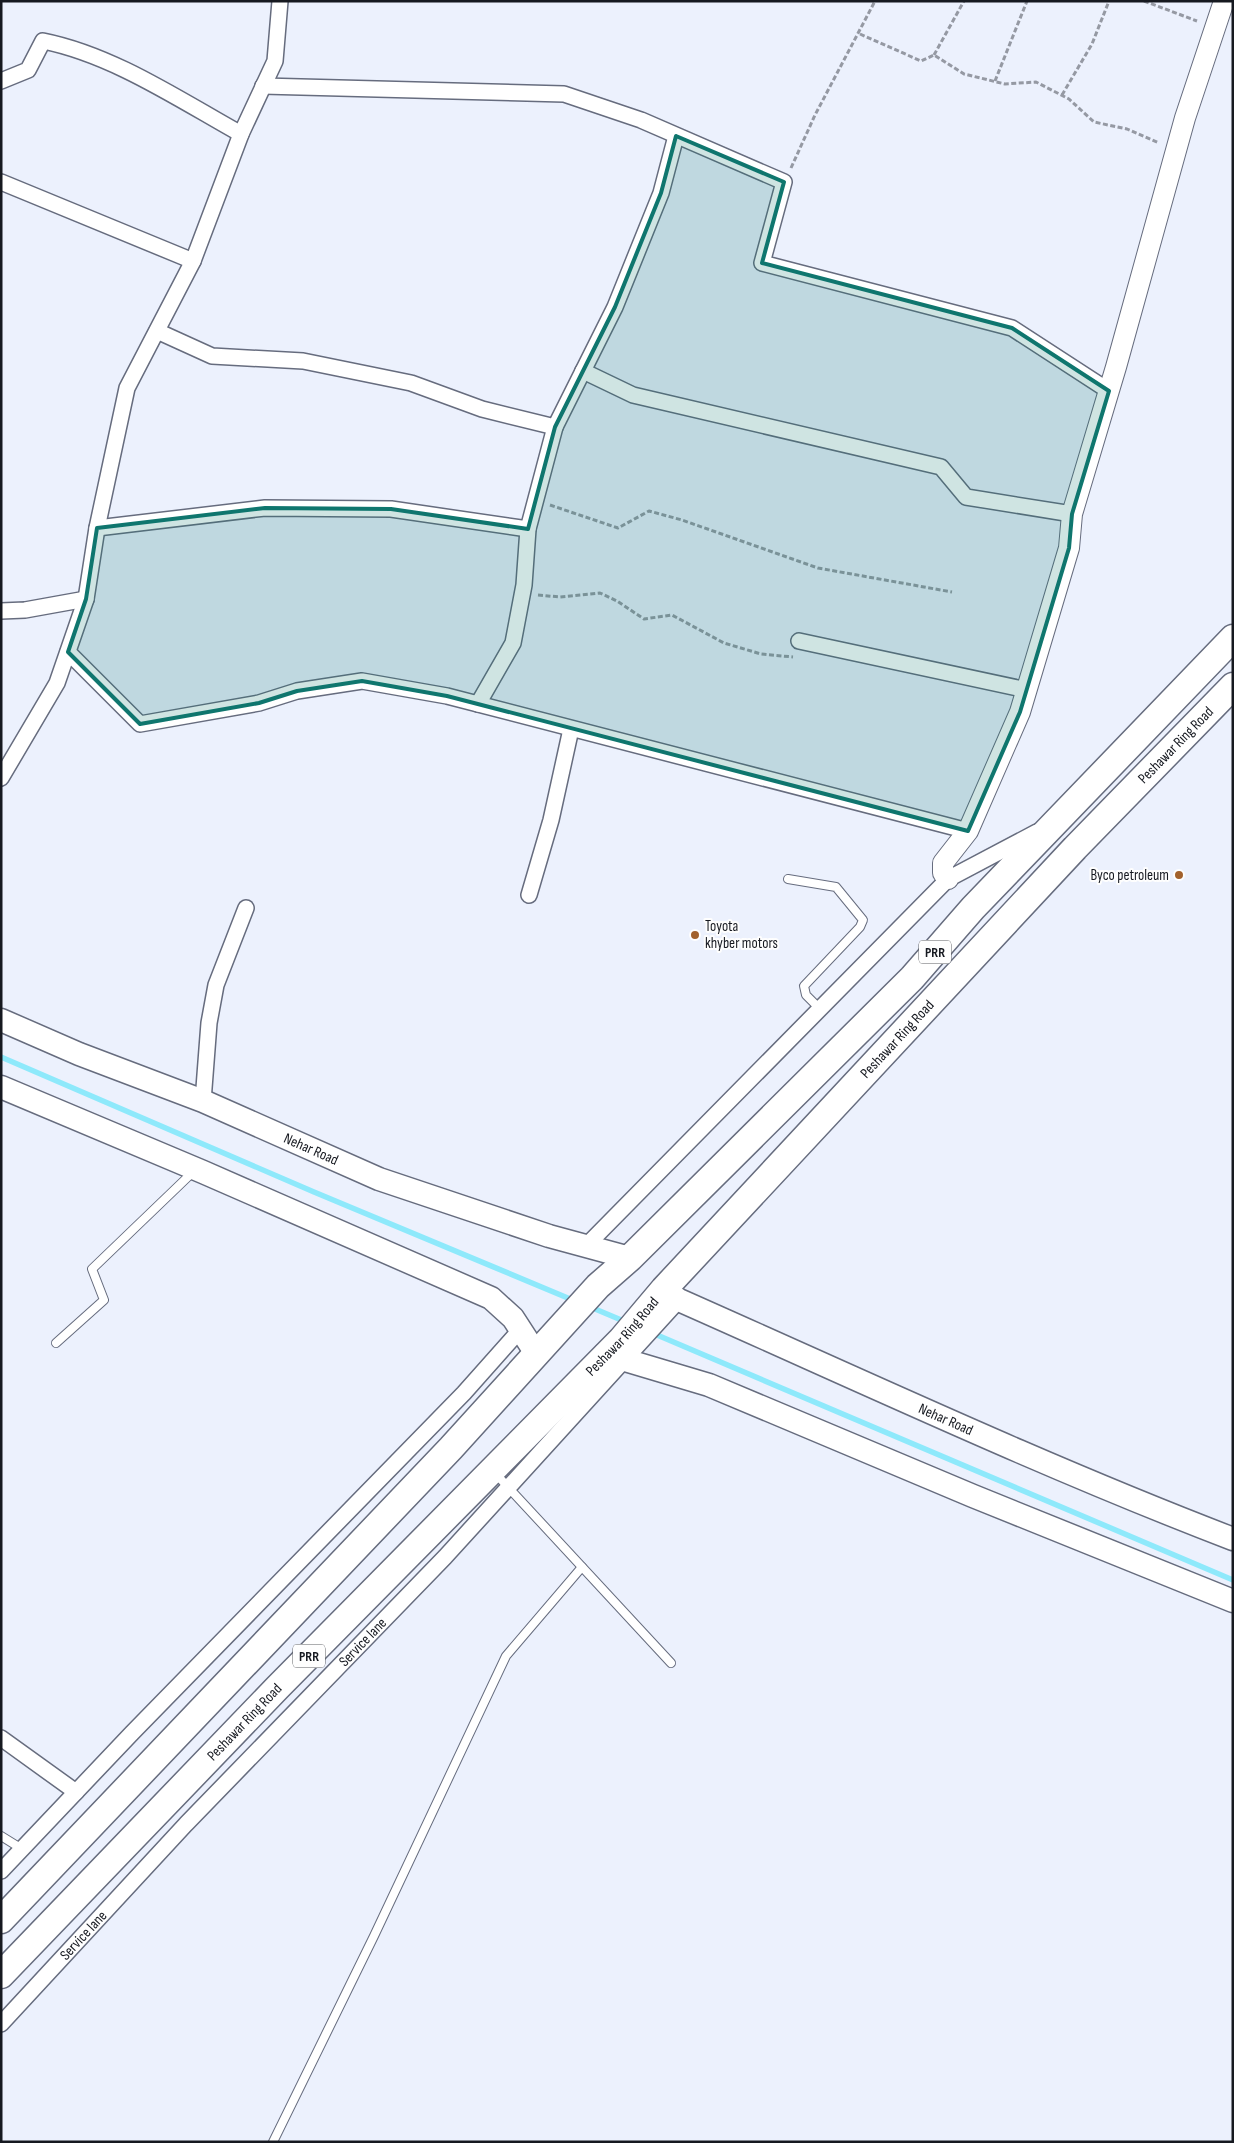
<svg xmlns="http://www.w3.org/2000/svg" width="1234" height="2143" viewBox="0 0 1234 2143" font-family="'Sofia Sans Condensed',sans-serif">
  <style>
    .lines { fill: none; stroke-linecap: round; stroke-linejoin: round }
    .stream { stroke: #8ee9fb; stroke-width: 5.5 }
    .service-casing { stroke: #666c7e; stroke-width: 10 }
    .minor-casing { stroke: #666c7e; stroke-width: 18 }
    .tertiary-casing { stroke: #666c7e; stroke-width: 22 }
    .secondary-casing { stroke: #666c7e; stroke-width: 25 }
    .trunk-casing { stroke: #666c7e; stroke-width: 29 }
    .path { stroke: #9599a3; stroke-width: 3; stroke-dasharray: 5 2.5; stroke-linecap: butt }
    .service { stroke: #fff; stroke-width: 8 }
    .minor { stroke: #fff; stroke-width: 15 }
    .tertiary { stroke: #fff; stroke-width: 20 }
    .secondary { stroke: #fff; stroke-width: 22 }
    .trunk { stroke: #fff; stroke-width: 26 }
    .marked { fill: #0f766e; fill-opacity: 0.2; stroke: #0f766e; stroke-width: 4; stroke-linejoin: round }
    .poi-dot { fill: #a2612c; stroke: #fefefe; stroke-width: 2 }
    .labels { text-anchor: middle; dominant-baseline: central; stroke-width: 4; stroke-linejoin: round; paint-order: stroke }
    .shield { fill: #fefefe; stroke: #5c5e63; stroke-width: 1 }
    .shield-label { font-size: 14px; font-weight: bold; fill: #161920 }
    .street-label { font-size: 15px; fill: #161920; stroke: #fefefe }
    .poi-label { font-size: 15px; fill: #161920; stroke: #fefefe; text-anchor: end }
  </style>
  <rect width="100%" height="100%" fill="#ecf1fd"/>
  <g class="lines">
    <!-- stream -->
    <g class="stream">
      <polyline points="1,1057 314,1192 575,1301"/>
      <polyline points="588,1306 626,1322"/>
      <polyline points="650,1332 1233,1580"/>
    </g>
    <defs>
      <g id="service">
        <polyline points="788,879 836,887 863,920 860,927 804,986 806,995 820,1009"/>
        <polyline points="56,1343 104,1300 92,1269 194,1171"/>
        <polyline points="495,1473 671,1663"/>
        <polyline points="1,1836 22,1849"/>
        <polyline points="273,2142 374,1936 506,1656 582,1567"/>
      </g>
      <g id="minor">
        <path d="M1,81L28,70L43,41C113,55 178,99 241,134"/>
        <polyline points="263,86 564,94 641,120 784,182 762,263 1012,328 1109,391"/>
        <polyline points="1,182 193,261"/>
        <polyline points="157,331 212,356 303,361 411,383 482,409 555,427 615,307 661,193 676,136"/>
        <polyline points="583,371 633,395 941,467 966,497 1072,514"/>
        <polyline points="97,528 265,508 391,509 528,529"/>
        <polyline points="1,611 25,610 86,599"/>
        <polyline points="799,641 1027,690"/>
        <polyline points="68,652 140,724 259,703 297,691 362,681 447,696 968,831"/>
        <polyline points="478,704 513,643 524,585 528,529 555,427"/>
        <polyline points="1,778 57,683 86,599 97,528 127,388 193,261 241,134 275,61 280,1"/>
        <polyline points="529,895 551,820 571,729"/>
        <polyline points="203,1101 209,1023 216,985 246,908"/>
        <polyline points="586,1246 948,879 1037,832"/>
        <polyline points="1,1738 76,1792"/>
        <polyline points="1,1871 132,1733 464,1393 520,1330"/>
        <path id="s1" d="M1,2024L186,1824L445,1557L679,1300"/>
      </g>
      <polyline id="tertiary" points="948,879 943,873 943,863 968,831 1020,712 1069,548 1072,514 1116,367 1185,118 1224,1"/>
      <g id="secondary">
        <path id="s2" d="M1,1020L79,1054L203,1101L379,1179L549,1236L630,1258"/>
        <polyline points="1,1087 203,1172 491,1298 513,1318 537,1355"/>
        <path id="s3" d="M664,1289L679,1300C862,1381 1045,1467 1233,1539"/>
        <polyline points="605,1354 709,1385 973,1496 1233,1601"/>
      </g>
      <g id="trunk">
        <polyline points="1,1920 451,1448 598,1286 630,1258 912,978 973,908 1233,638"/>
        <path id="s4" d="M1,1975L277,1688L621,1340L664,1289L1075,848L1233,686"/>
      </g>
    </defs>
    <!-- service casing -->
    <use href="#service" class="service-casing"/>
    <!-- minor casing -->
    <use href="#minor" class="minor-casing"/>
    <!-- tertiary casing -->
    <use href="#tertiary" class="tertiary-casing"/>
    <!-- secondary casing -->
    <use href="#secondary" class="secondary-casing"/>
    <!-- trunk casing -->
    <use href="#trunk" class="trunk-casing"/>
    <!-- path -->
    <g class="path">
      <polyline points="1144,1 1197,21"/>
      <polyline points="860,34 921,61 934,55 964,74 1005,84 1036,82 1069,99 1094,122 1127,129 1159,143"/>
      <polyline points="934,55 964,1"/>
      <polyline points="995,81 1027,1"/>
      <polyline points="1062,95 1092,44 1109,1"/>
      <polyline points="791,168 815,115 875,1"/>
      <polyline points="550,505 618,528 649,511 682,520 818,568 952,592"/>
      <polyline points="538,595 560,597 600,593 617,601 644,619 672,615 724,643 761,654 793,657"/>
    </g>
    <!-- service -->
    <use href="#service" class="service"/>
    <!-- minor -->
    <use href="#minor" class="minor"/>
    <!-- tertiary -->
    <use href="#tertiary" class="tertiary"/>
    <!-- secondary -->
    <use href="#secondary" class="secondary"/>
    <!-- trunk -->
    <use href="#trunk" class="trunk"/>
  </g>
  <!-- marked area -->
  <path class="marked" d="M676,136L784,182L762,263L1012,328L1109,391L1072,514L1069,548L1020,712L968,831L447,696L362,681L297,691L259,703L140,724L68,652L86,599L97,528L265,508L391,509L528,529L555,427L615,307L661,193Z"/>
  <!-- markers -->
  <g class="poi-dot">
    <circle cx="1179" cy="875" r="5"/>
    <circle cx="695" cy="935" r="5"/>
  </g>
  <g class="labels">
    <!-- shield labels -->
    <g class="shield">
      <rect x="919" y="940.5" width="32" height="23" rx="4"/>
      <rect x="293" y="1644.5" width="32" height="23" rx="4"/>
    </g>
    <g class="shield-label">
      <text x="935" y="952">PRR</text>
      <text x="309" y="1656">PRR</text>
    </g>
    <!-- street labels -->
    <g class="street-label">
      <text stroke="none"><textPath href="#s4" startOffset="1701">Peshawar Ring Road</textPath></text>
      <text stroke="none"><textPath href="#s4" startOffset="1296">Peshawar Ring Road</textPath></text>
      <text stroke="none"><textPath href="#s2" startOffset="336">Nehar Road</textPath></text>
      <text stroke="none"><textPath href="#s4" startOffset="891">Peshawar Ring Road</textPath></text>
      <text stroke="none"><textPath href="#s3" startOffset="311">Nehar Road</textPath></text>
      <text stroke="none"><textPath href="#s1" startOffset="526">Service lane</textPath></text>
      <text stroke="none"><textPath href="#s4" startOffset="351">Peshawar Ring Road</textPath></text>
      <text stroke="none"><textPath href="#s1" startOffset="121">Service lane</textPath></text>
    </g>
    <!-- poi labels -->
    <g class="poi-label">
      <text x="1169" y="875">Byco petroleum</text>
      <text x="705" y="926" text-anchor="start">Toyota<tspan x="705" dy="17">khyber motors</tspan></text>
    </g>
  </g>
  <!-- border -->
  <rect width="1234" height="2143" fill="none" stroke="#161920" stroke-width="5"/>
</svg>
